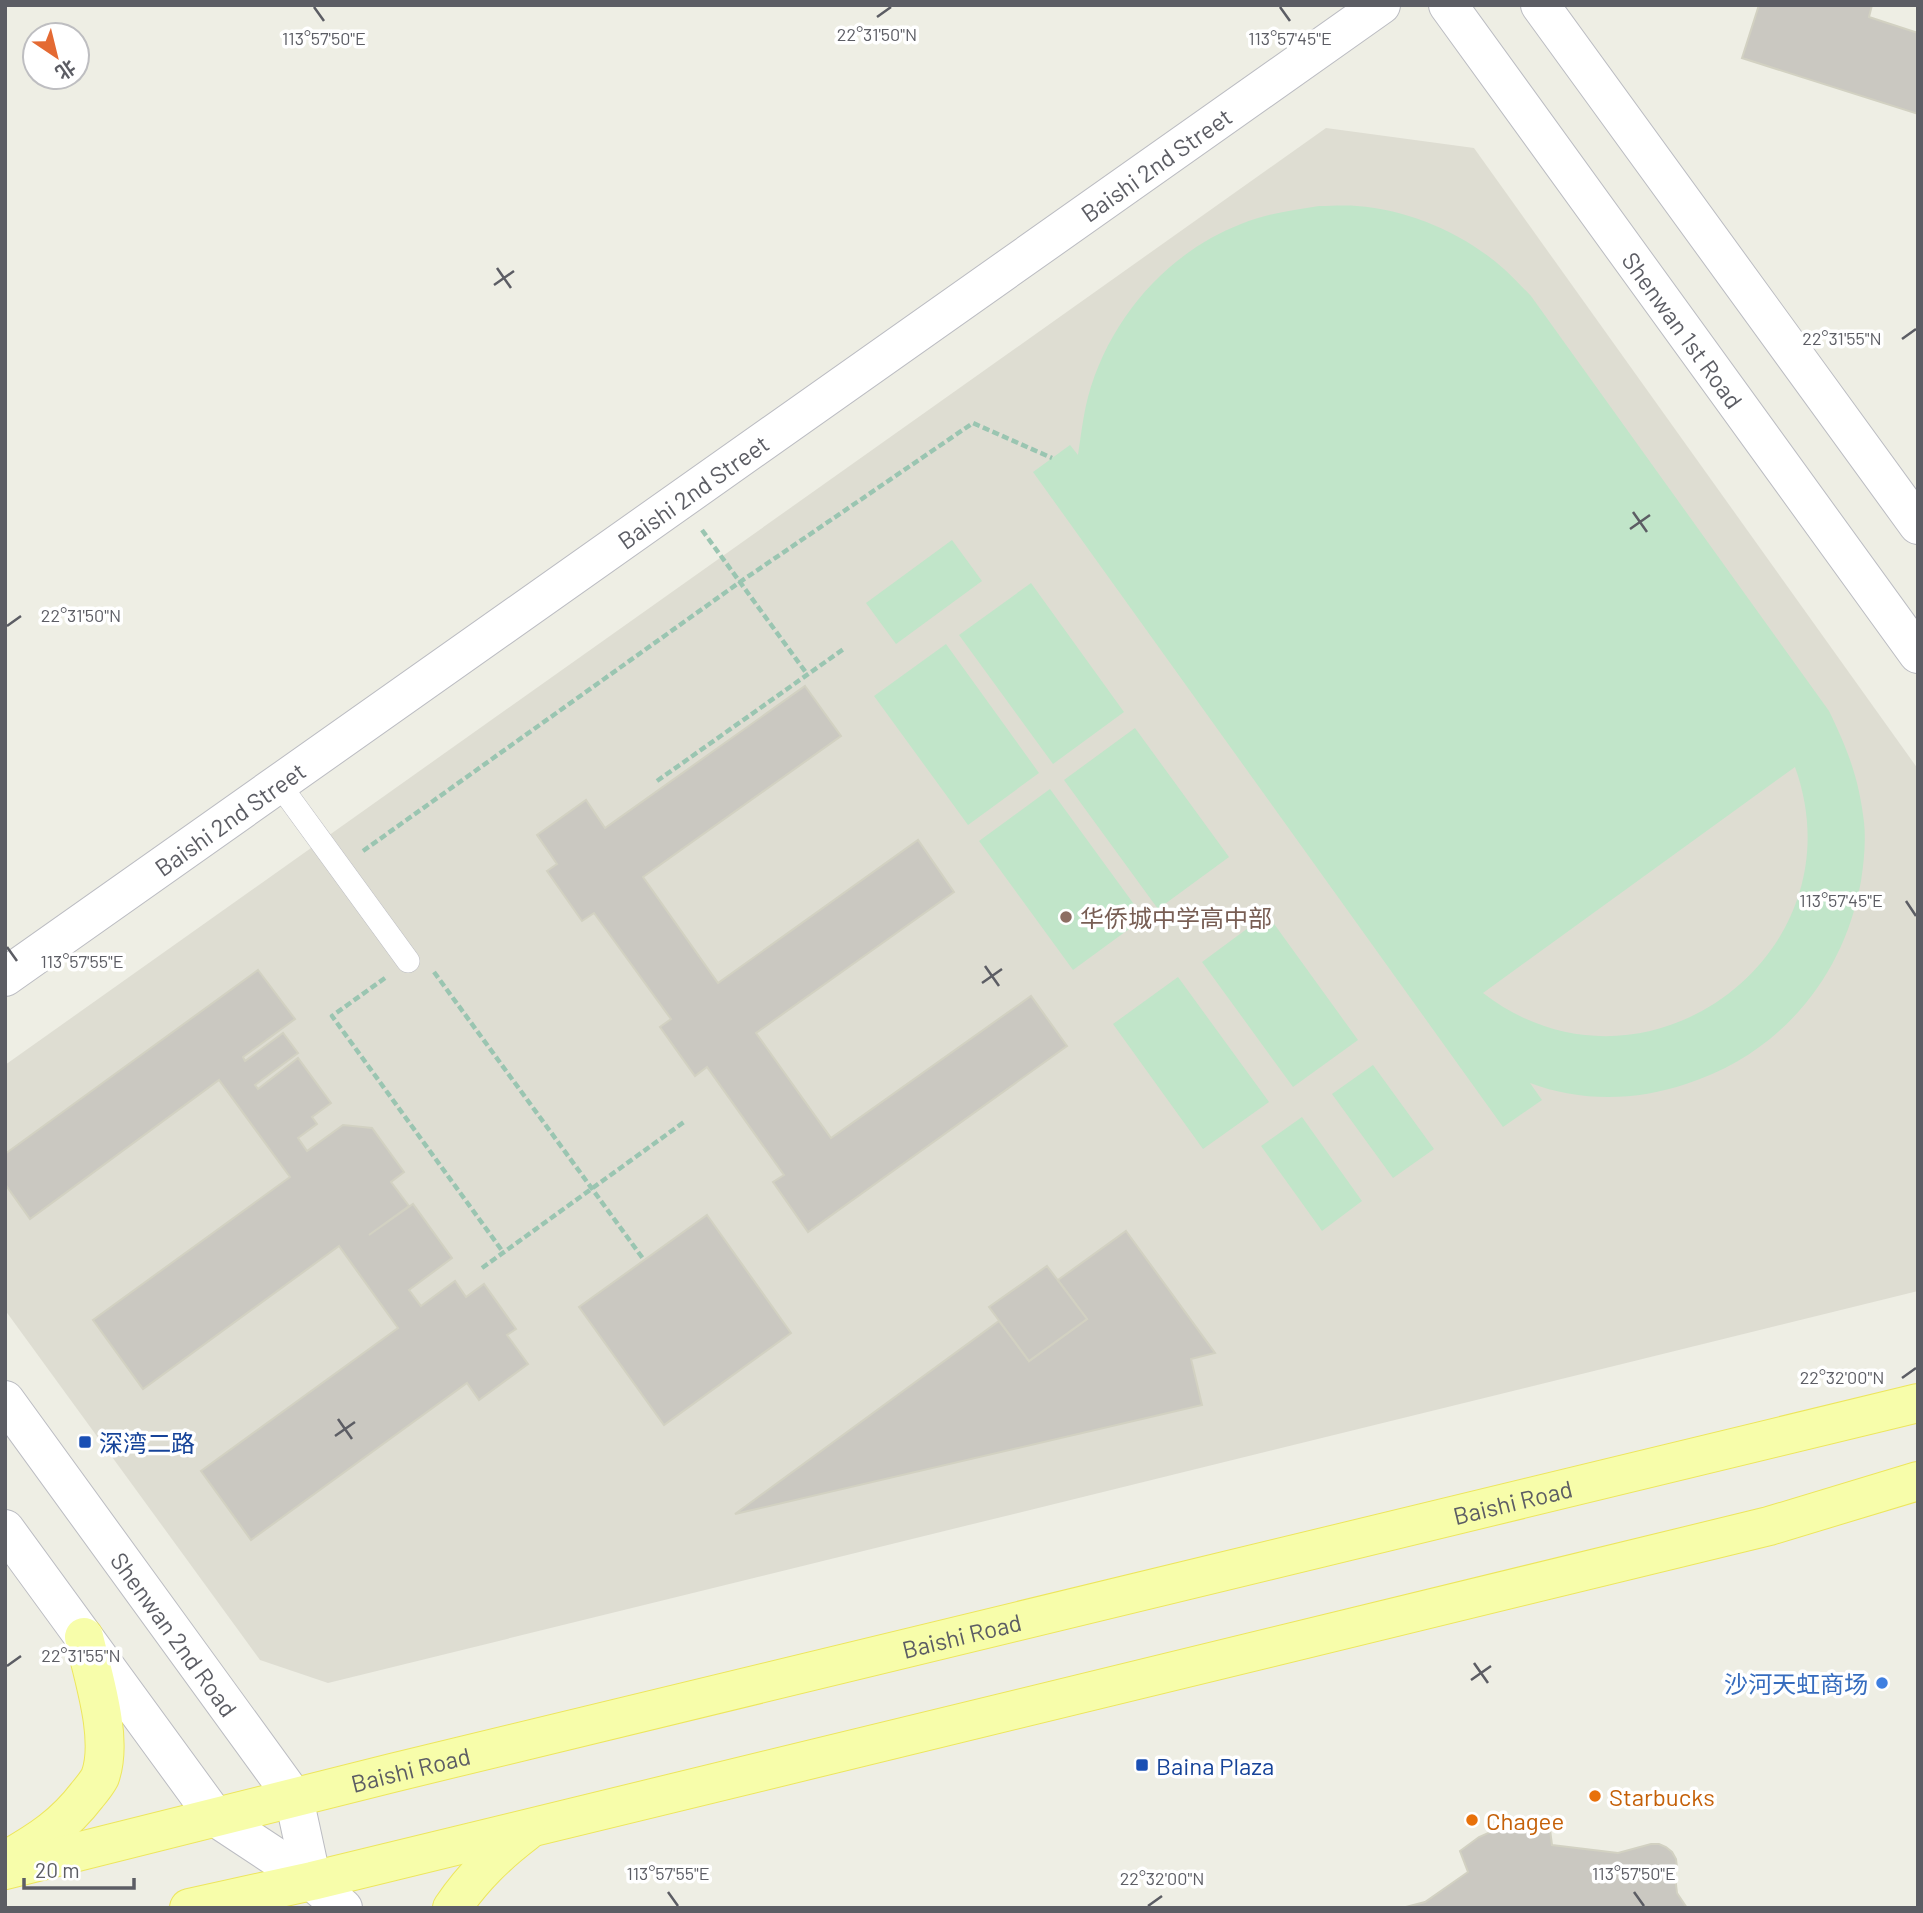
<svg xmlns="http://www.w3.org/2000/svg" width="1923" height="1913" viewBox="0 0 1923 1913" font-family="Barlow,'Noto Sans SC',sans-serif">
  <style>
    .education { fill: #deddd2 }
    .green { fill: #c1e5c9; fill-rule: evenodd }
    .building { fill: #cac8c1; stroke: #d2d1c2; stroke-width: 2 }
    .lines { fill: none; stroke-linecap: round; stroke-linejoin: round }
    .service-casing { stroke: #bbbcc2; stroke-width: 24 }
    .minor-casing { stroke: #bbbcc2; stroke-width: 40 }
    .tertiary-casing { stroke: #bbbcc2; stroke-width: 40 }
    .primary-casing { stroke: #ede65d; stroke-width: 40 }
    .path { stroke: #9ac5b1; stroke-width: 4.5; stroke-dasharray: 7 3.5; stroke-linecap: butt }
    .service { stroke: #fff; stroke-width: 23 }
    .minor { stroke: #fff; stroke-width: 38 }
    .tertiary { stroke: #fff; stroke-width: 38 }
    .primary { stroke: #f7fdaa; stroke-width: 38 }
    .ticks { fill: none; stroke: #5c5d64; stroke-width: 2.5 }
    .education-dot { fill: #8d6e63; stroke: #fff; stroke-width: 2.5 }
    .transit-dot { fill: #1a4fb4; stroke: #fff; stroke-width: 2.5 }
    .shop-dot { fill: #3f7fe0; stroke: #fff; stroke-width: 2.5 }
    .food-dot { fill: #e8710a; stroke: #fff; stroke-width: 2.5 }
    .labels { text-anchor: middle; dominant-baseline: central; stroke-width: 7; stroke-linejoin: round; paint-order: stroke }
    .street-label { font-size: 24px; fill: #5c5d64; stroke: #fff }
    .education-label { font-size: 24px; fill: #785e54; stroke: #fff; text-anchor: start }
    .transit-label { font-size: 24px; fill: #164399; stroke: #fff; text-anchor: start }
    .shop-label { font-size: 24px; fill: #366cbe; stroke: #fff; text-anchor: end }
    .food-label { font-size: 24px; fill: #c56008; stroke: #fff; text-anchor: start }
    .ticks-label { font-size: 18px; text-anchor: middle; fill: #5c5d64; stroke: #fff; stroke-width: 7; stroke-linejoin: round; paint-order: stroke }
  </style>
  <rect width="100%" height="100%" fill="#eeeee4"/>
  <!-- education -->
  <polygon class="education" points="1326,128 1474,148 1918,769 1918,1291 328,1683 260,1660 5,1310 5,1065"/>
  <!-- green -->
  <g class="green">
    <path d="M1319,206C1331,206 1344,205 1357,206C1410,210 1465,234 1504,269C1514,278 1522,287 1531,296L1829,711C1848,750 1859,779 1864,822C1866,841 1864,862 1861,881C1844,977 1780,1054 1686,1084C1636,1101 1580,1102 1530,1083L1542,1100L1503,1127L1033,472L1070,445L1078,455C1081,436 1083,416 1088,397C1109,320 1166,253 1241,224C1266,214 1292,210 1319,206ZM1795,767C1863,956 1642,1116 1483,993Z"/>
    <polygon points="952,540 982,581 896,644 866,603"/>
    <polygon points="1031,583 1124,712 1053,764 959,635"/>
    <polygon points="946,644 1039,773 968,825 874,696"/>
    <polygon points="1135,728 1229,857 1158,909 1064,780"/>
    <polygon points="1050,789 1144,918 1073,970 979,841"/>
    <polygon points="1267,914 1358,1040 1293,1087 1202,962"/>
    <polygon points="1178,977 1269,1102 1203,1149 1113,1024"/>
    <polygon points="1373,1065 1434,1149 1393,1178 1332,1094"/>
    <polygon points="1302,1117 1362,1201 1322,1231 1261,1146"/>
  </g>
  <!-- building -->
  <g class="building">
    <polygon points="1759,5 1872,5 1869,17 1918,33 1918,114 1742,58"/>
    <polygon points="805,686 841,736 643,877 718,983 918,840 954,892 756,1033 831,1138 1031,996 1067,1046 808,1232 773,1182 784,1175 707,1067 695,1076 660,1027 671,1019 594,913 582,921 547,871 557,864 537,835 586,800 605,828"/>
    <polygon points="258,970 295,1019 243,1057 245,1061 283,1033 298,1053 255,1085 258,1089 298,1058 331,1103 312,1117 317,1124 298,1138 307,1151 343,1125 372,1128 404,1172 391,1182 409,1206 369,1235 413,1204 452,1258 409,1290 421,1306 455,1281 466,1297 484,1284 516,1329 507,1335 528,1364 479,1400 467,1383 251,1540 201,1471 398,1328 339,1246 143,1389 93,1320 290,1177 219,1080 30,1219 5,1184 5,1154"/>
    <polygon points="707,1215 791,1333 664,1425 579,1307"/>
    <polygon points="1126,1231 1215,1353 1191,1359 1202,1405 735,1514 999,1321 1029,1361 1087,1319 1058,1280"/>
    <polygon points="1047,1266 1087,1319 1029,1361 989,1307"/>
    <polygon points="1549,1822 1552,1845 1618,1853 1651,1844 1659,1844 1666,1847 1672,1852 1676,1859 1677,1868 1675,1876 1677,1893 1687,1908 1402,1908 1425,1902 1468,1872 1460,1851 1479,1837 1502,1827 1525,1823"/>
  </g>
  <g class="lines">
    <defs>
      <polyline id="service" points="279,784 408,961"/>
      <polyline id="minor" points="312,1881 343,1908"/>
      <g id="tertiary">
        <path id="s1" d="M1448,5L1918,654"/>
        <polyline points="1540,5 1918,525"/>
        <path id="s2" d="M5,977L1381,5"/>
        <path id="s3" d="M5,1400L294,1798L312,1881"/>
        <polyline points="5,1529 215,1817 312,1881"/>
      </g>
      <g id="primary">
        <path d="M8,1859C41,1840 64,1825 87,1795C92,1789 97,1783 100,1777C114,1739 93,1676 84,1637"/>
        <path id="s4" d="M5,1870L392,1773L1918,1403"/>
        <polyline points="189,1908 312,1881 1769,1526 1918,1481"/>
        <path d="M452,1908C474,1876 496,1855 526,1832"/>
      </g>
    </defs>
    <!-- service casing -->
    <use href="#service" class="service-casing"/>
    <!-- minor casing -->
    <use href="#minor" class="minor-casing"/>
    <!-- tertiary casing -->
    <use href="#tertiary" class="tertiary-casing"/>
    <!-- primary casing -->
    <use href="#primary" class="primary-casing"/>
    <!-- path -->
    <g class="path">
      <polyline points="702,530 807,674"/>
      <polyline points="657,781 845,648"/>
      <polyline points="363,851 740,582 973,423 1052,458"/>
      <polyline points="434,972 644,1260"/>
      <polyline points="385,978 332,1016 503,1252"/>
      <polyline points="482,1268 684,1122"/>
    </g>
    <!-- service -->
    <use href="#service" class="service"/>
    <!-- minor -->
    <use href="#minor" class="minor"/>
    <!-- tertiary -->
    <use href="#tertiary" class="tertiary"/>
    <!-- primary -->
    <use href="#primary" class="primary"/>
  </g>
  <!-- ticks -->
  <path class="ticks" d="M314,7L324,21M1280,7L1290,21M877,17L891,7M497,268L511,288M494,285L514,271M1902,339L1916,329M1633,512L1647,532M1630,529L1650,515M7,626L21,616M1906,901L1916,916M7,947L17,961M985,966L999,986M982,983L1002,969M1902,1378L1916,1368M338,1419L352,1439M335,1436L355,1422M1474,1663L1488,1683M7,1666L21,1656M1471,1680L1491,1666M668,1892L678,1906M1634,1892L1644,1906M1148,1906L1162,1896"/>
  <!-- markers -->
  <circle class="education-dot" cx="1066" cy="917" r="7"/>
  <g class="transit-dot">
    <rect x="78" y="1435" width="14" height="14" rx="3.5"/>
    <rect x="1135" y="1758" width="14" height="14" rx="3.5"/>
  </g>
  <circle class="shop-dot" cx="1882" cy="1683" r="7"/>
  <g class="food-dot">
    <circle cx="1595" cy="1796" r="7"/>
    <circle cx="1472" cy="1820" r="7"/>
  </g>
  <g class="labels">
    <!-- street labels -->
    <g class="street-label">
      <text stroke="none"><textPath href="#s2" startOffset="1409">Baishi 2nd Street</textPath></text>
      <text stroke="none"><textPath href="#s1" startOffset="401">Shenwan 1st Road</textPath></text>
      <text stroke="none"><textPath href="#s2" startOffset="842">Baishi 2nd Street</textPath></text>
      <text stroke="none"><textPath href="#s2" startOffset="275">Baishi 2nd Street</textPath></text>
      <text stroke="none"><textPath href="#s4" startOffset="1552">Baishi Road</textPath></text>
      <text stroke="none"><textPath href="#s3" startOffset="289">Shenwan 2nd Road</textPath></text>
      <text stroke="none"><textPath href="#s4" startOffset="985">Baishi Road</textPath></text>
      <text stroke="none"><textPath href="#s4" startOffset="418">Baishi Road</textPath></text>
    </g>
    <!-- education labels -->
    <g class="education-label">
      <text x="1080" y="917">华侨城中学高中部</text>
    </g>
    <!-- transit labels -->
    <g class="transit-label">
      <text x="99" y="1442">深湾二路</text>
      <text x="1156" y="1765">Baina Plaza</text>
    </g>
    <!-- shop labels -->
    <g class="shop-label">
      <text x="1868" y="1683">沙河天虹商场</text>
    </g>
    <!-- food labels -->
    <g class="food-label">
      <text x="1609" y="1796">Starbucks</text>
      <text x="1486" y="1820">Chagee</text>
    </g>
  </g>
  <g class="ticks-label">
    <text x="877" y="41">22°31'50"N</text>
    <text x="324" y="45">113°57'50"E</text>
    <text x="1290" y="45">113°57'45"E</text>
    <text x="1842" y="345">22°31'55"N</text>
    <text x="81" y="622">22°31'50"N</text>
    <text x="1841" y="907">113°57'45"E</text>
    <text x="82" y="968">113°57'55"E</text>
    <text x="1842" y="1384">22°32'00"N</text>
    <text x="81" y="1662">22°31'55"N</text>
    <text x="668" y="1880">113°57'55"E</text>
    <text x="1634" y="1880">113°57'50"E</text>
    <text x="1162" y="1885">22°32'00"N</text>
  </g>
  <!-- border -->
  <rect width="1923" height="1913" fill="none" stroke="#5c5d64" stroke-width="14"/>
  <!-- north arrow -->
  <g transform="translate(56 56) rotate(145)"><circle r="33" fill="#ffffff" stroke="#bebec1" stroke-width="2"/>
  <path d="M0-5L12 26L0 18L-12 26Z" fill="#e46a33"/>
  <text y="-10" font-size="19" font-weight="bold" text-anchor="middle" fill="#5c5d64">北</text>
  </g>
  <!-- scale -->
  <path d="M24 1878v10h110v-10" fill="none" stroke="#5c5d64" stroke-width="3.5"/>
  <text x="35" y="1878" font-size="21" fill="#5c5d64" stroke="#ffffff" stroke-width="5" paint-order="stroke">20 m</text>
</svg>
